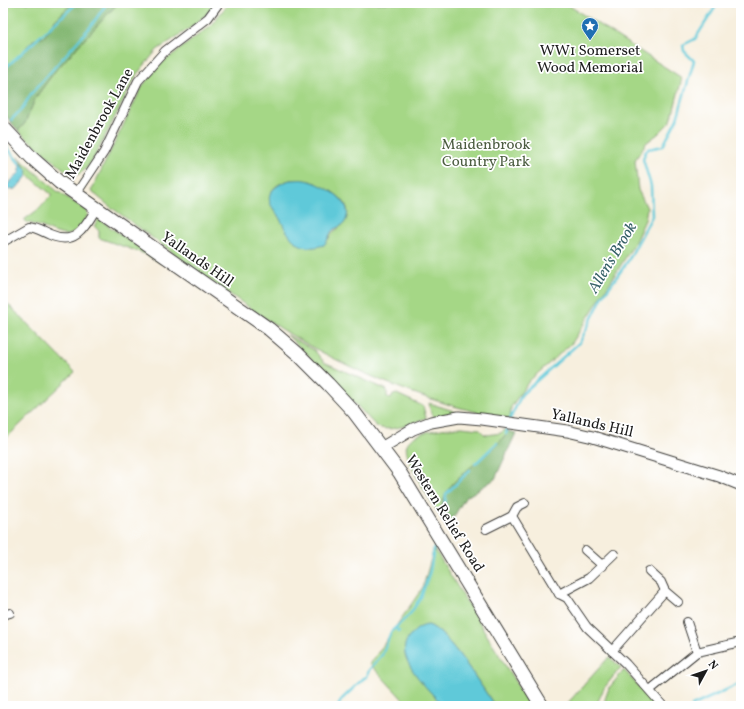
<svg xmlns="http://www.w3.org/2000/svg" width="744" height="709" viewBox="0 0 744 709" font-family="Vollkorn,serif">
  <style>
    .green { fill: #a5d786; stroke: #607a51; fill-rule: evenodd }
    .forest { fill: #84b873; stroke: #506a48 }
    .water { fill: #5fc9d9; stroke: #3e727a }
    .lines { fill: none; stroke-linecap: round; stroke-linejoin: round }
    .stream { stroke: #5fc9d9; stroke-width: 2.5 }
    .street-casing { stroke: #3d3c39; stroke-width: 10 }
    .secondary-casing { stroke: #3d3c39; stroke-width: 13 }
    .primary-casing { stroke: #3d3c39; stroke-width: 15 }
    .street { stroke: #fff; stroke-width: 8 }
    .secondary { stroke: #fff; stroke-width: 11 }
    .primary { stroke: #fff; stroke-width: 13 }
    .labels { text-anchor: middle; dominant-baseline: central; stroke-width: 3.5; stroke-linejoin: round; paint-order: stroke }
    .poi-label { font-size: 15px; fill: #1c1c1c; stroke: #fff }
    .street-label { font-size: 15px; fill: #1c1c1c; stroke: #fff }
    .park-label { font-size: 15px; fill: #4c5d41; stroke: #fff }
    .water-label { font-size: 16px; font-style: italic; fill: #376168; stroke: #fff }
  </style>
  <rect width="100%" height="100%" fill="#fff"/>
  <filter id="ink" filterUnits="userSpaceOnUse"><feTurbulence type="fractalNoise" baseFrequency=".025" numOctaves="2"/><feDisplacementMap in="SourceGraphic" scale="8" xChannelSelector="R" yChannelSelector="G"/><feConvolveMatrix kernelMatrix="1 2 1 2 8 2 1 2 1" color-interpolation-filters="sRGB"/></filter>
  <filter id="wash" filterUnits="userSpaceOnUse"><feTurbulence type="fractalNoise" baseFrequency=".012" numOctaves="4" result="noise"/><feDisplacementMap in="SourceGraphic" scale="16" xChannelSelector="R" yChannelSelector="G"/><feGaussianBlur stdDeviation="0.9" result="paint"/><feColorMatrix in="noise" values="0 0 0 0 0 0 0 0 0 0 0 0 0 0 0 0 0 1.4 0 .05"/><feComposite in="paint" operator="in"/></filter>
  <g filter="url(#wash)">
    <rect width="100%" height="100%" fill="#f7efde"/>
    <!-- green -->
    <g class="green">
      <polygon points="3,3 72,3 51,24 50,29 44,37 33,40 17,58 3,68"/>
      <path d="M118,3H215L208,13L190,28L157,50L137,74L94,158C88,167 83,174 72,176L18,131L25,123L36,97L55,71Z"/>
      <path d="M229,3H565L682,78L671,121L658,134L646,143L635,160L638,190L647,208L645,220L634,244L572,343L529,381L511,407L510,419C434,406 354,373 288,333C226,294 167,248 108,205L91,191L143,85L162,63L210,26ZM290,180C307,179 354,194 347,217C342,231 333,227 328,240L278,216C265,198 268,186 290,180Z"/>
      <path d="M18,157L57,191L86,210L88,215C71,241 68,238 42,227C36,224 28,224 24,220L40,208L52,195L27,174V170Z"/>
      <polygon points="99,219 161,263 145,254 99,238 99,231 94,226"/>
      <polygon points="3,299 75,372 3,441"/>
      <path d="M287,335L314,350L324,362L387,390V397L391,399L393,395L397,394L423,406L426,418C411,423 391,434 376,426L332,379Z"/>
      <polygon points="429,403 454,411 455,413 434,417 431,414"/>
      <path d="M462,427L479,429L484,434L487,435L501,433L504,430L508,431C491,457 460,471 444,498C441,503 441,511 440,516C433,504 401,457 407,444C414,430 449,428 462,427Z"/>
      <path d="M434,548L530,706H495C483,689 446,629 428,625L413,669L443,706H409L370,664L423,587Z"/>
      <polygon points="609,657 621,667 604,688 596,706 565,706"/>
      <polygon points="624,670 656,706 605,706 605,699 609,688"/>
    </g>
    <!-- forest -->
    <g class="forest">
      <polygon points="72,3 118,3 55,71 36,97 25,123 18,131 3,112 3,68 17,58 33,40 44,37 50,29 51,24"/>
      <path d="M508,431L516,433L495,479L465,498L447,528L440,516C441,510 442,501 445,495C455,473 492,456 508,431Z"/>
    </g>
    <!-- water -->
    <g class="water">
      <polygon points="20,162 27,170 27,176 16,189 5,190 4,188 20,172"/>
      <path d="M290,180C295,180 301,179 306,180C320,183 352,199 347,217C344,228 339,225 332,231C329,235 328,241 324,245C299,253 290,239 280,219C277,213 272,208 270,203C266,190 281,183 290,180Z"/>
      <path d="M428,625C446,629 483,689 495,706H443C430,690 390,656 410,636C415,630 420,626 428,625Z"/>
    </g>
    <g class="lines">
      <!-- stream -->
      <g class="stream">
        <polyline points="3,70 77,3"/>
        <polyline points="11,120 22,109 31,94 91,26 107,3"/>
        <polyline points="3,142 19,163"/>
        <polyline points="3,192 5,190"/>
        <polyline points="510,419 522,394 580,342 603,296 628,261 652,216 651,186 643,159 645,153 648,149 663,146 677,119 694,61 684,51 683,45 695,39 718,3"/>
        <polyline points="506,434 508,426"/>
        <polyline points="475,464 497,443"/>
        <polyline points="443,521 446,494 470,470"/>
        <polyline points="395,628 399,631"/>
        <polyline points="338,706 342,699 364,678 367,677 369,670 382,655 391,632 410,614 421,597 430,571 434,548"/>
        <polyline points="692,706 741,683"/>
      </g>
    </g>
  </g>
  <g filter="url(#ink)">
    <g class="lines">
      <defs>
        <g id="street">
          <polyline points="76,194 104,152 138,81 165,51 208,18 219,3"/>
          <path d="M3,242L29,227C37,228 43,232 50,235C75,246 84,229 96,209"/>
          <polyline points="525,503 517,507 512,516 559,594 567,598 587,627 626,664 663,706"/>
          <polyline points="486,529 512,516"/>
          <polyline points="585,550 603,566"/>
          <polyline points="665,591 678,602"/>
          <polyline points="559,594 589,578 614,554"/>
          <polyline points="3,615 10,613"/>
          <polyline points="612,651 665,591 661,582 649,571"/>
          <polyline points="697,652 741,642"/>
          <polyline points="650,690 697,652 687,622"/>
        </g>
        <polyline id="secondary" points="381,448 413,429 431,422 459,417 482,419 567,431 593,437 719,476 741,485"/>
        <polyline id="primary" points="3,127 32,158 59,182 269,329 298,354 328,384 354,412 400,473 542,706"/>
      </defs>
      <!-- street casing -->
      <use href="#street" class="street-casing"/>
      <!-- secondary casing -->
      <use href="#secondary" class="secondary-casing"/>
      <!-- primary casing -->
      <use href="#primary" class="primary-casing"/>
      <!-- street -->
      <use href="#street" class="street"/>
      <!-- secondary -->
      <use href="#secondary" class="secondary"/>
      <!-- primary -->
      <use href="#primary" class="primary"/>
    </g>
  </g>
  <!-- icons -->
  <defs>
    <symbol id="sight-pin" viewBox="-11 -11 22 30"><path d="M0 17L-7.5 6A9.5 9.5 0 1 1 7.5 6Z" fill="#1f6fb2" stroke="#fff"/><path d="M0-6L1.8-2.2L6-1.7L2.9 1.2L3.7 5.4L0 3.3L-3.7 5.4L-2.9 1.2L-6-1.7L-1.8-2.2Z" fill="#fff"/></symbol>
  </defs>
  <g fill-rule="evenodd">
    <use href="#sight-pin" x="580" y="16" width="20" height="27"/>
  </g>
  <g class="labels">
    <!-- poi labels -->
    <g class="poi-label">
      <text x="590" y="51">WW1 Somerset<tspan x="590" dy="17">Wood Memorial</tspan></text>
    </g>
    <!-- street labels -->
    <g class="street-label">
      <text transform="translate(100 124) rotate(-61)">Maidenbrook Lane</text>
      <text transform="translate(197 260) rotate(35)">Yallands Hill</text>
      <text transform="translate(592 424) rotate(13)">Yallands Hill</text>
      <text transform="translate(444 514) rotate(58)">Western Relief Road</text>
    </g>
    <!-- park labels -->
    <g class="park-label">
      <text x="486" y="145">Maidenbrook<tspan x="486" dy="17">Country Park</tspan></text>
    </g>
    <!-- water labels -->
    <g class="water-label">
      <text transform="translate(613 258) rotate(-59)">Allen's Brook</text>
    </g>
  </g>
  <!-- margin -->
  <rect width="744" height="709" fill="none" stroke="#fff" stroke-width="16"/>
  <!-- north arrow -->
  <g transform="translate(706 671) rotate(50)" stroke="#ffffff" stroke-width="3" paint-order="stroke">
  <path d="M0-3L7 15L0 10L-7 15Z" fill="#1c1c1c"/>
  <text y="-6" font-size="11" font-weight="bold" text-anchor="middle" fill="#1c1c1c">N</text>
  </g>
</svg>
